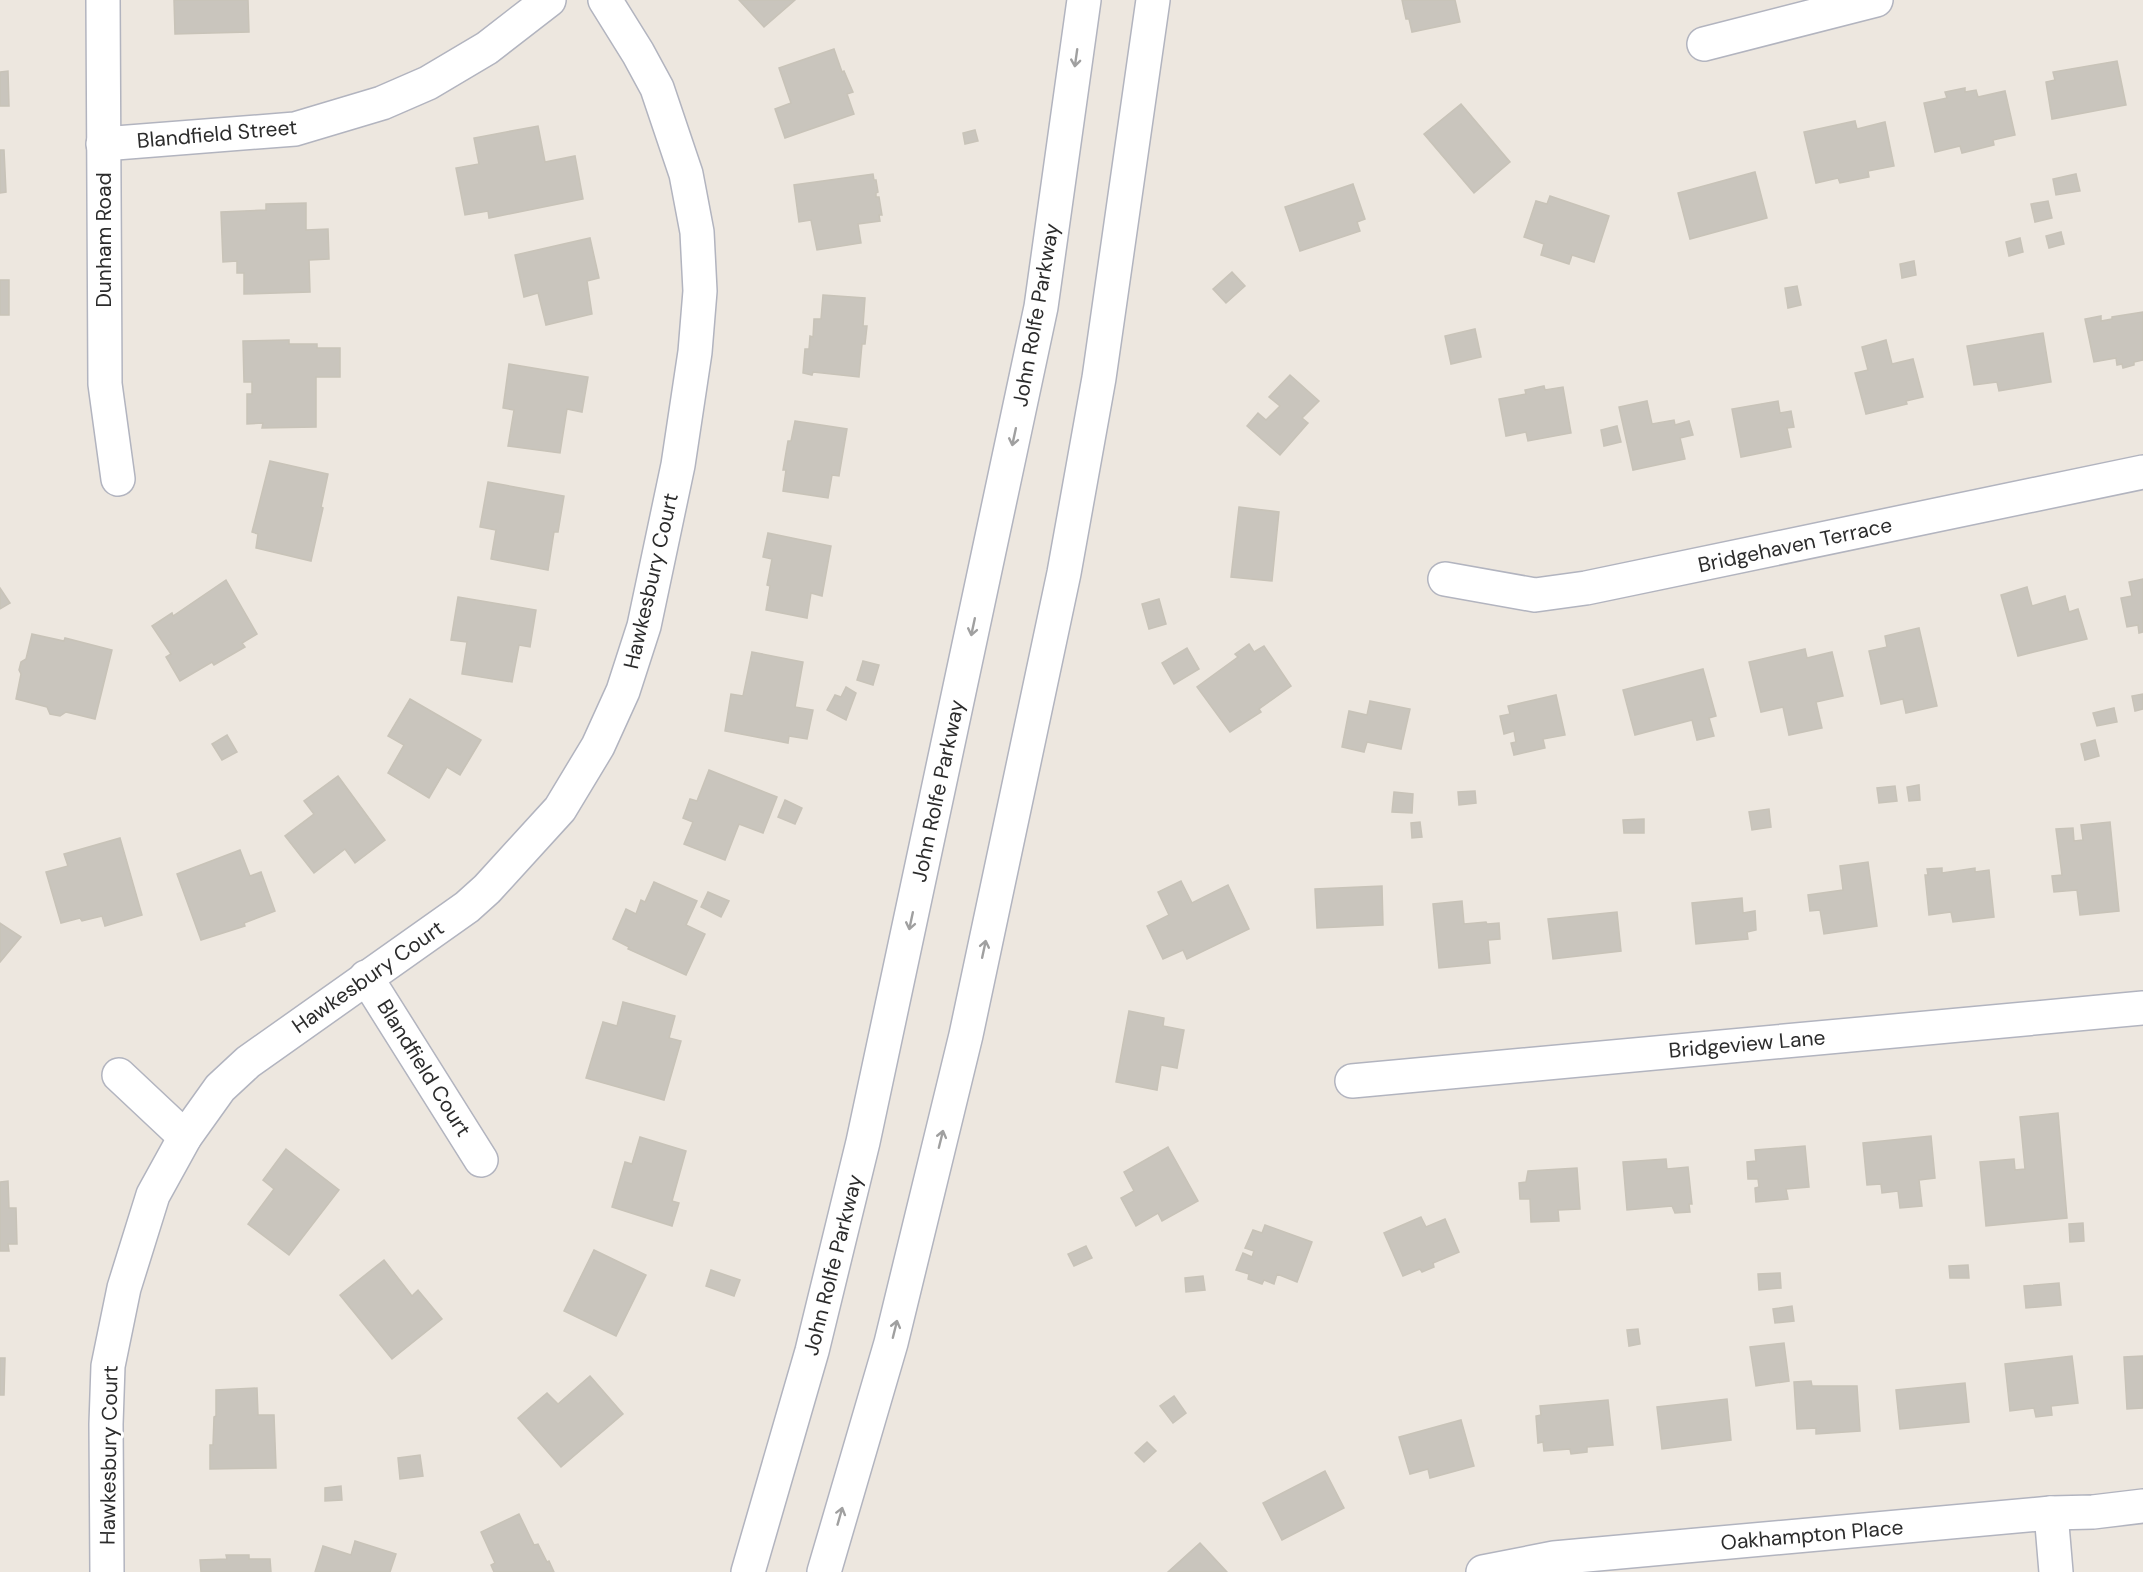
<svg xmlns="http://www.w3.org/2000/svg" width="2143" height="1572" viewBox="0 0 2143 1572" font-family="'DM Sans',sans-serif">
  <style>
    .building { fill: #c9c5bd; stroke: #c8c3b8; stroke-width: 1.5 }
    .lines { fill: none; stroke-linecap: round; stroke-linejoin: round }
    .street-casing { stroke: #b2b4bf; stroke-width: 36 }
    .secondary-casing { stroke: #b2b4bf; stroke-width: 36 }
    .street { stroke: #fff; stroke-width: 33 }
    .secondary { stroke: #fff; stroke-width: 33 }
    .oneway { stroke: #a0a0a0 }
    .labels { text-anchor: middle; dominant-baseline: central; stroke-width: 6; stroke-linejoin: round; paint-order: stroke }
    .street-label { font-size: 21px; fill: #2c2c2c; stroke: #fff }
  </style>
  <rect width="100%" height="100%" fill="#ede7df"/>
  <!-- building -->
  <g class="building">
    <polygon points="174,0 248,0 249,32 175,34"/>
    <polygon points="739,0 795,0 764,27"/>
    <polygon points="1402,0 1455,0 1460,22 1412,32 1409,19 1406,19"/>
    <polygon points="834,49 842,72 844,71 853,92 847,94 854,114 785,138 775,109 791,103 779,68"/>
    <polygon points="2117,61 2126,105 2052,119 2046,82 2055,80 2053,72"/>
    <polygon points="8,71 9,106 0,106 0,72"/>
    <polygon points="1965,88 1965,92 1976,90 1978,97 2005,91 2015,135 1993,140 1994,145 1962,153 1960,146 1935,152 1924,103 1947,98 1945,92"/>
    <polygon points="1461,104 1510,162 1474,193 1424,134"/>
    <polygon points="1855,121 1857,129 1885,122 1894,166 1868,171 1869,177 1840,183 1838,178 1816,183 1804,132"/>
    <polygon points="538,126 545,162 575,156 583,199 489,218 488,211 465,215 456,168 479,164 474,138"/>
    <polygon points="975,130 978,141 965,144 963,133"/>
    <polygon points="0,150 4,150 6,192 0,193"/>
    <polygon points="1755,172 1767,218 1690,239 1678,193"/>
    <polygon points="873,174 874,180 876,180 878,192 876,193 876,197 879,197 882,215 879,215 880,221 858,224 861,243 817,250 811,220 799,222 794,185"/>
    <polygon points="2076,174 2080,191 2056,195 2053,179"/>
    <polygon points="1353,184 1365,219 1357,222 1360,231 1300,251 1285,207"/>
    <polygon points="1550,196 1609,216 1594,262 1572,255 1569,264 1541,255 1544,244 1524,237 1536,201 1547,204"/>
    <polygon points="2048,201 2052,218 2035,222 2031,204"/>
    <polygon points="306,203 306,230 328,229 329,259 309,260 310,292 244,294 244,273 237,273 237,261 223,262 221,212 266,210 266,204"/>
    <polygon points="2061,232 2064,244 2049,248 2046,236"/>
    <polygon points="590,238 599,278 587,281 592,314 546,325 538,293 524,297 515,255"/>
    <polygon points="2020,238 2023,252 2009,256 2006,242"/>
    <polygon points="1914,261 1916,275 1902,278 1900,264"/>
    <polygon points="1232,272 1245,286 1226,303 1213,289"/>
    <rect x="0" y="280" width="9" height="35"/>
    <polygon points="1797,286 1801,305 1788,308 1785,288"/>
    <polygon points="823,295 865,298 863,326 867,326 865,344 862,344 859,377 813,372 812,375 803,373 805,349 809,349 810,336 813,337 814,319 821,319"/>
    <polygon points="2143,312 2143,360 2134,362 2134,365 2123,368 2122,364 2117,365 2116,358 2094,362 2085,319 2101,316 2101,321 2112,319 2112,317"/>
    <polygon points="1475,329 1481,357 1451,364 1445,336"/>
    <polygon points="2043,333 2051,382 1999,391 1997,382 1974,385 1967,346"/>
    <polygon points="289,340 289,344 317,344 317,348 340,348 340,377 316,377 316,427 262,428 263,423 247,424 247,394 252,394 252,382 244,382 243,341"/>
    <polygon points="1886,340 1892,364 1913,359 1923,397 1906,401 1907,404 1866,414 1855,373 1868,370 1862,347"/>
    <polygon points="509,364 588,377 582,412 567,409 560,453 508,446 514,410 503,408"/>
    <polygon points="1290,375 1319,401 1302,418 1308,423 1280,455 1247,426 1258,413 1266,420 1280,406 1269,397"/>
    <polygon points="1544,386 1545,390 1563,387 1571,433 1528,441 1526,432 1506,436 1499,399 1526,394 1525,390"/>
    <polygon points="1647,401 1652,424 1674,420 1675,425 1689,421 1693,435 1680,438 1685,459 1633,470 1619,407"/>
    <polygon points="1778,401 1780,413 1791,411 1794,427 1787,428 1791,447 1741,457 1732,409"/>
    <polygon points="795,421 847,429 839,476 832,475 828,498 783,491 786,470 783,470 788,441 791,441"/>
    <polygon points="1617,426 1621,442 1604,446 1601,430"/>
    <polygon points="270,461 328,474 321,507 323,508 311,561 256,548 258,534 252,532"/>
    <polygon points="488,482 564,496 558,532 554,532 548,570 491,559 496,530 480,527"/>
    <polygon points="1239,507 1279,512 1272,581 1231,577"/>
    <polygon points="768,533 831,546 822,596 811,593 807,618 766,610 770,586 767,585 772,559 763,557"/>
    <polygon points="2143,579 2143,632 2139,633 2138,625 2127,627 2121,598 2132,596 2129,582"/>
    <polygon points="226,580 257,634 242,643 245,647 214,665 212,662 180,681 166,657 171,654 152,626 172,613 173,616"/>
    <polygon points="2027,587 2032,606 2065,596 2069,612 2078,609 2087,639 2018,656 2001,595"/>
    <polygon points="0,588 10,603 0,609"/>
    <polygon points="458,597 536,610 530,647 519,645 512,682 462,674 467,642 451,640"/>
    <polygon points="1159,599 1166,624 1149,629 1142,604"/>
    <polygon points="1919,628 1937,706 1906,713 1903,699 1881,704 1869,651 1887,647 1885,636"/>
    <polygon points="32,634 64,641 65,638 112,650 95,719 66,712 60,716 50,714 47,707 16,699 21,674 19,670 21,662 26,659"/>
    <polygon points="1249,644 1254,652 1264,646 1291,686 1259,709 1261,712 1230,732 1197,687 1238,657 1235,654"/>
    <polygon points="1187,648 1199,669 1174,684 1162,663"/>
    <polygon points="1805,649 1807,658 1832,652 1843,696 1816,702 1822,728 1789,735 1783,707 1761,712 1749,662"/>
    <polygon points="752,652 803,662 795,707 813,710 807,739 789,736 788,743 725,731 731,694 743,696"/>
    <polygon points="863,661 879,665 873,685 857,680"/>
    <polygon points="1703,669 1716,716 1709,718 1714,736 1697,740 1692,720 1635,735 1623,690"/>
    <polygon points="846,687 856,693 846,720 827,710 835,695 841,697"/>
    <polygon points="2143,694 2143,709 2135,711 2132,696"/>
    <polygon points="1556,695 1565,735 1543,739 1545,748 1514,755 1511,743 1516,742 1514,731 1504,734 1500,716 1510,714 1508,706"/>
    <polygon points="410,699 481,740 460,775 447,767 429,798 388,773 404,745 388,736"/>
    <polygon points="1370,701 1410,709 1401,749 1367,742 1364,752 1342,747 1349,711 1367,715"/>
    <polygon points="2114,708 2117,722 2097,726 2093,713"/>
    <polygon points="227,735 237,752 222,760 212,744"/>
    <polygon points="2095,740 2099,756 2085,760 2081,744"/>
    <polygon points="709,770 777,797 763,833 739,824 725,860 684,844 693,822 683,818 690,799 697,801"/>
    <polygon points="338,776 385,840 355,863 345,849 314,873 285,836 314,814 304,801"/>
    <polygon points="1919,785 1920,800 1909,801 1907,787"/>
    <polygon points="1895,786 1897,801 1879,803 1877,788"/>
    <polygon points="1475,791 1476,803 1459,805 1458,792"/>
    <polygon points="1394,792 1413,794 1412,813 1392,812"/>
    <polygon points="785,800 802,808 795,824 778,817"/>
    <polygon points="1769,809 1771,827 1752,830 1749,812"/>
    <polygon points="1644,819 1644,833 1624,833 1623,820"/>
    <polygon points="1420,822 1422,837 1412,838 1411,823"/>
    <polygon points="2110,822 2119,911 2080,915 2077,890 2054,892 2052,876 2062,875 2056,829 2073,828 2074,841 2083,840 2081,825"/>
    <polygon points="120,838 142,915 105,926 102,916 82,921 80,918 61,923 46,872 68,866 64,854"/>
    <polygon points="240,850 250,876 261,872 275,911 244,923 245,926 201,940 177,874"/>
    <polygon points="1868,862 1877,926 1824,934 1820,910 1810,911 1808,895 1843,890 1840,866"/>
    <polygon points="1942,868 1942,873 1975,868 1975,872 1989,870 1994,917 1953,922 1951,912 1929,915 1925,875 1928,875 1927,869"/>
    <polygon points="1181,881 1192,903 1228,885 1249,929 1187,959 1183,950 1163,959 1147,926 1169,915 1158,892"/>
    <polygon points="654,882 697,901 686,925 705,934 686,975 628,949 629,947 613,939 626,909 636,914 641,900 645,902"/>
    <polygon points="1382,886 1383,925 1317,928 1315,889"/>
    <polygon points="708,892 729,901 721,917 701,907"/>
    <polygon points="1742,898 1743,913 1755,911 1756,930 1747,932 1748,939 1696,944 1692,903"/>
    <polygon points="1462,901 1464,924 1486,922 1487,924 1499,923 1500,939 1488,940 1490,963 1439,968 1433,904"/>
    <polygon points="1617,912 1621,951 1553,959 1548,919"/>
    <polygon points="0,923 21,937 0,962"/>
    <polygon points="623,1002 675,1016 669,1038 681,1041 664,1100 586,1078 603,1022 617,1026"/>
    <polygon points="1129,1011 1164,1018 1163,1026 1184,1030 1177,1068 1161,1065 1157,1090 1116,1082"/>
    <polygon points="2058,1113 2067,1218 1986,1226 1980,1162 2014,1159 2015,1170 2025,1169 2020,1117"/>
    <polygon points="1931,1136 1935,1178 1919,1180 1922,1206 1900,1208 1898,1191 1882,1193 1881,1184 1867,1185 1863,1143"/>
    <polygon points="640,1137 686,1151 672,1201 679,1203 672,1226 612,1207 625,1162 632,1164"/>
    <polygon points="1805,1146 1809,1187 1786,1189 1788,1199 1756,1202 1755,1188 1759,1187 1758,1179 1748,1179 1747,1162 1756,1161 1755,1150"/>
    <polygon points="1168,1147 1198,1201 1162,1221 1158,1213 1136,1226 1121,1198 1134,1191 1124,1172"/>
    <polygon points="286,1149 339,1190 289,1255 248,1224 274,1189 263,1180"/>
    <polygon points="1666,1159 1667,1169 1688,1167 1692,1204 1689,1204 1690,1212 1675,1213 1672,1206 1627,1210 1623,1162"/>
    <polygon points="1577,1168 1580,1209 1558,1210 1559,1221 1531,1222 1530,1199 1520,1199 1519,1183 1526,1182 1528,1171"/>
    <polygon points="8,1181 9,1208 16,1208 17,1244 8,1244 9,1251 0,1251 0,1182"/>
    <polygon points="1421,1217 1426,1227 1445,1219 1459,1252 1433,1263 1434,1267 1422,1272 1420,1269 1403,1276 1384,1233"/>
    <polygon points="2083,1223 2084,1241 2070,1242 2069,1224"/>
    <polygon points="1265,1225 1312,1242 1297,1282 1277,1274 1274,1284 1264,1280 1262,1284 1248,1279 1249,1274 1236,1270 1243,1253 1252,1257 1254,1251 1245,1248 1253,1230 1262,1233"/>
    <polygon points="1086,1246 1092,1258 1074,1266 1068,1254"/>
    <polygon points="594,1250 646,1275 616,1336 564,1311"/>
    <polygon points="384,1260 412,1296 418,1290 442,1319 392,1359 340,1295"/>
    <polygon points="1968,1265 1969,1278 1950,1278 1949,1266"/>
    <polygon points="711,1270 740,1280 734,1296 706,1286"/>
    <polygon points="1780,1273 1781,1288 1759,1290 1758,1274"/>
    <polygon points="1203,1276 1205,1290 1186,1292 1185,1278"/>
    <polygon points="2059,1283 2061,1305 2026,1308 2024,1286"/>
    <polygon points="1792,1306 1794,1321 1775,1323 1773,1309"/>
    <polygon points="1638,1329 1640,1344 1629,1346 1627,1330"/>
    <polygon points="1784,1343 1789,1381 1756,1386 1750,1347"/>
    <polygon points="2072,1356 2078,1403 2051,1406 2052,1415 2036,1417 2034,1408 2010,1411 2005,1364"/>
    <polygon points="2143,1356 2143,1408 2127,1409 2124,1357"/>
    <polygon points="0,1358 5,1358 4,1395 0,1395"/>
    <polygon points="590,1376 623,1414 561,1467 518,1418 547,1393 558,1404"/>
    <polygon points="1811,1381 1812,1386 1857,1386 1860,1431 1816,1434 1816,1428 1797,1429 1794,1382"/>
    <polygon points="1965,1383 1969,1422 1900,1429 1896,1390"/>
    <polygon points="257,1388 258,1415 274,1415 276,1468 210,1469 210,1445 213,1445 214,1417 216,1416 216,1390"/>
    <polygon points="1174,1396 1186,1413 1173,1423 1160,1406"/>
    <polygon points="1727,1399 1731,1440 1662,1449 1657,1407"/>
    <polygon points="1608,1400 1613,1445 1587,1447 1587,1452 1571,1454 1570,1449 1544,1451 1543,1442 1538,1443 1536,1416 1541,1415 1540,1406"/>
    <polygon points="1461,1420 1474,1466 1430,1478 1428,1469 1410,1474 1399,1437"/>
    <polygon points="1147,1442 1156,1451 1144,1462 1135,1453"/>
    <polygon points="420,1455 423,1476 400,1479 398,1458"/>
    <polygon points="1325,1471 1344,1508 1282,1540 1263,1503"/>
    <polygon points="341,1486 342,1500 325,1501 325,1488"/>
    <polygon points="519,1514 534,1545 538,1544 547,1562 549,1561 554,1572 494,1572 491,1565 495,1563 481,1532"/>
    <polygon points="355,1541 396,1554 390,1572 315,1572 323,1546 351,1555"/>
    <polygon points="1200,1543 1227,1572 1168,1572"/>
    <polygon points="226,1555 249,1555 249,1559 270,1559 271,1572 201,1572 200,1560 227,1559"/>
  </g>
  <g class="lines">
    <defs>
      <g id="street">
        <polyline points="103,0 105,384 118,479"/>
        <polyline points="1704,44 1876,0"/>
        <polyline points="103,144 295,129 382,103 428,83 487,48 549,0"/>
        <polyline points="1445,579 1535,595 1586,588 2143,472"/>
        <polyline points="366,977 481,1160"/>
        <polyline points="119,1075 185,1137"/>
        <polyline points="1352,1081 2143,1008"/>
        <polyline points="2051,1513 2056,1572"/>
        <polyline points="107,1572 106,1424 108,1366 124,1288 153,1195 185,1137 220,1088 248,1062 467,907 487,889 560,809 598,746 623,691 644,626 678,465 695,352 700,291 697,232 686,174 657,88 638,53 605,0"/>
        <polyline points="1483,1572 1554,1558 2051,1513 2093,1512 2143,1506"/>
      </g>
      <g id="secondary">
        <polyline points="748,1572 812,1351 863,1142 1041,307 1084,0"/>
        <polyline points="824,1572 891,1343 966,1035 1064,573 1099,378 1153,0"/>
      </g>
    </defs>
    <!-- street casing -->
    <use href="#street" class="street-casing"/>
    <!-- secondary casing -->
    <use href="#secondary" class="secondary-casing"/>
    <!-- street -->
    <use href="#street" class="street"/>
    <!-- secondary -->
    <use href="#secondary" class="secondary"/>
  </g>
  <!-- one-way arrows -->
  <defs><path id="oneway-shaft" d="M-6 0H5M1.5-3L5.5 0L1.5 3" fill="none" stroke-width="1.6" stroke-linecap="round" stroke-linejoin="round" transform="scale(1.5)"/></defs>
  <g class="oneway">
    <use href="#oneway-shaft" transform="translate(1076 58) rotate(98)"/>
    <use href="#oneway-shaft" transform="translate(1014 437) rotate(102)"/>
    <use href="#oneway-shaft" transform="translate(973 627) rotate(102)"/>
    <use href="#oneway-shaft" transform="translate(911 921) rotate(102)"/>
    <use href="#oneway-shaft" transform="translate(984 949) rotate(-78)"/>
    <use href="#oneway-shaft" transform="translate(941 1139) rotate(-76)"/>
    <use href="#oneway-shaft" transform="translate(895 1329) rotate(-76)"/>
    <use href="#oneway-shaft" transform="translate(840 1516) rotate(-74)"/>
  </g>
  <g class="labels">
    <!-- street labels -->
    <g class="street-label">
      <text transform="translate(217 134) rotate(-5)">Blandfield Street</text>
      <text transform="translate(104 240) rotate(-90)">Dunham Road</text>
      <text transform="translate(1036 315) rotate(-80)">John Rolfe Parkway</text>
      <text transform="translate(1795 545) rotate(-12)">Bridgehaven Terrace</text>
      <text transform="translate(651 581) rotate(-77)">Hawkesbury Court</text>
      <text transform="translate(938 791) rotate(-78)">John Rolfe Parkway</text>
      <text transform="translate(368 977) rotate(-35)">Hawkesbury Court</text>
      <text transform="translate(1747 1044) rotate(-5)">Bridgeview Lane</text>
      <text transform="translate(424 1068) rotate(58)">Blandfield Court</text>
      <text transform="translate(833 1265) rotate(-76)">John Rolfe Parkway</text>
      <text transform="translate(109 1455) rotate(-89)">Hawkesbury Court</text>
      <text transform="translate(1812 1535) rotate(-5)">Oakhampton Place</text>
    </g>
  </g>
</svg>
